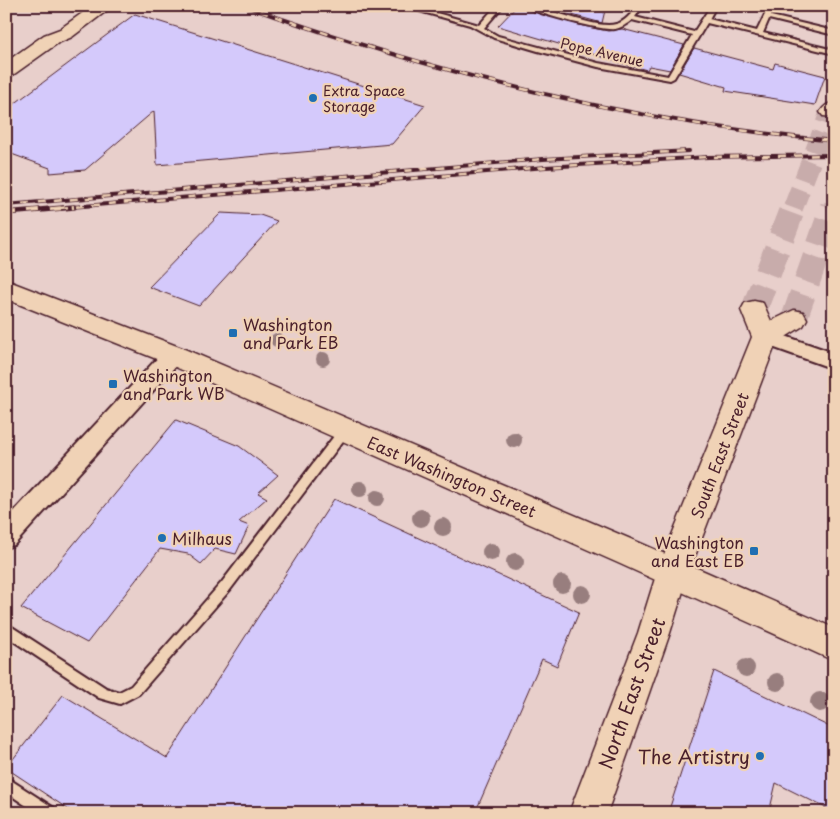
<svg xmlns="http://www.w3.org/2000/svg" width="840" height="819" viewBox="0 0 840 819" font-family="'Playpen Sans',sans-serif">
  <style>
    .building { fill: #d4c9fb; stroke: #4a1f2b }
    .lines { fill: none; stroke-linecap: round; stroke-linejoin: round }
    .secondary-tunnel-far1 { stroke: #c8acab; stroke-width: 20; stroke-dasharray: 20 10; stroke-linecap: butt }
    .secondary-tunnel { stroke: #c8acab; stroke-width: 26; stroke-dasharray: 26 13; stroke-linecap: butt }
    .lane-casing { stroke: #4a1f2b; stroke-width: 4 }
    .street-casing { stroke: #4a1f2b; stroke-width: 4 }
    .secondary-casing { stroke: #4a1f2b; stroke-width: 3 }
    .primary-casing { stroke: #4a1f2b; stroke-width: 3 }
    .lane { fill: #f0d2b6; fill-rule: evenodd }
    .street { fill: #f0d2b6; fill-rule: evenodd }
    .secondary { fill: #f0d2b6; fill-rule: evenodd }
    .primary { fill: #f0d2b6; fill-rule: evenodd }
    .rail-far1-casing { stroke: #4a1f2b; stroke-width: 4 }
    .rail-casing { stroke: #4a1f2b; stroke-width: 5.5 }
    .rail-far1 { stroke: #f0d2b6; stroke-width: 2.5; stroke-dasharray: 8; stroke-linecap: butt }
    .rail { stroke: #f0d2b6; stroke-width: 4; stroke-dasharray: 11; stroke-linecap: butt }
    .tree { fill: #987e7e }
    .poi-dot { fill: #1f6fb2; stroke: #f0d2b6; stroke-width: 2 }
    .labels { text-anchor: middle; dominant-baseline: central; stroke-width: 4.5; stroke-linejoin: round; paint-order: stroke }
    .far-street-label { font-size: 14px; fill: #4a1f2b; stroke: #f0d2b6 }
    .far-poi-label { font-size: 14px; fill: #4a1f2b; stroke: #f0d2b6; text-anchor: start }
    .poi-label { font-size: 16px; fill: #4a1f2b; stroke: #f0d2b6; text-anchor: start }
    .street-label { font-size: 16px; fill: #4a1f2b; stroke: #f0d2b6 }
    .near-street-label { font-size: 19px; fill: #4a1f2b; stroke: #f0d2b6 }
    .near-poi-label { font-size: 19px; fill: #4a1f2b; stroke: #f0d2b6; text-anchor: end }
  </style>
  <rect width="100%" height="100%" fill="#e8cfcb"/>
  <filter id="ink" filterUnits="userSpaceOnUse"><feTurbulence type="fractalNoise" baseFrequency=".02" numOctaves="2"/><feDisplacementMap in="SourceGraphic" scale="10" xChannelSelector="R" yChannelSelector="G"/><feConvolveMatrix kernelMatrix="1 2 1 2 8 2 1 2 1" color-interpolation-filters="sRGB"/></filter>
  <g filter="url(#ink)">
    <!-- building -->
    <g class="building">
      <polygon points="517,6 583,26 608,31 622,29 684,45 670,70 649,66 647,70 643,69 498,26"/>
      <polygon points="538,6 606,6 602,23"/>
      <polygon points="135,14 425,105 392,144 157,165 154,111 85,170 50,173 50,168 6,152 6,110"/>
      <polygon points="694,48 773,69 775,63 825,76 815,105 725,91 726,87 679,73"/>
      <polygon points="221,213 260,215 277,221 199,306 149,287"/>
      <polygon points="176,420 239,446 278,475 258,493 267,498 239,522 249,526 236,554 215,549 201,564 188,554 160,549 87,643 21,608"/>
      <polygon points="334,499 579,612 557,666 542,659 475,813 74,813 6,768 63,695 167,758"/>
      <polygon points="714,671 834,729 834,812 776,783 769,813 668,813"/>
    </g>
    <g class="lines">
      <!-- secondary-tunnel-far1 -->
      <g class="secondary-tunnel-far1">
        <polyline points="793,208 830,112"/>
        <polyline points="833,208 834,205"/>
      </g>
      <!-- secondary-tunnel -->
      <g class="secondary-tunnel">
        <polyline points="754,310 793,207"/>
        <polyline points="794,319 833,207"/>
      </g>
      <defs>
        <g id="lane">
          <path d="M401,6H412L479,25L496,6H503L484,28L498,36L598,63L668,76L692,35L632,20C627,24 621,28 615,29C601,31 536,13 523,6C548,6 595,30 616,24C625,22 631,14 637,6H643L635,17L694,32L710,7L715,8L709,19L757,31L769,6H775L771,16L834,31V35L769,19L763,33L834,50V54L707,23L674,78L670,80L598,67L538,51L494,38L470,25Z"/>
          <polygon points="345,426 349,427 350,430 349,433 230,590 139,694 120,704 99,698 6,636 6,623 106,688 119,692 131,686 222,582 341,427"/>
          <polygon points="6,777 54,808 56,813 37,813 6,792"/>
        </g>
        <g id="street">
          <polygon points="765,329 834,353 834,369 758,342 755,337 758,332"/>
          <polygon points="173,347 180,349 183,355 180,361 14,545 6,548 6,520 166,349"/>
        </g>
        <g id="secondary">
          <polygon points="92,6 113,6 72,37 58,43 13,75 6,77 6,62 44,35 60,29"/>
          <path d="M834,102V117L823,116L820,112C824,106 827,104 834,102Z"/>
          <polygon points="754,301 763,303 771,321 794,310 803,312 807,319 803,326 776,343 689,572 670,633 607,813 569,813 638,633 657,572 752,337 741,310 745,303"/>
        </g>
        <polygon id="primary" points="6,280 182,348 640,543 834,628 834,661 618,563 164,362 6,299"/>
      </defs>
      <!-- lane casing -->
      <use href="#lane" class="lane-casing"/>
      <!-- street casing -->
      <use href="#street" class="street-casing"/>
      <!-- secondary casing -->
      <use href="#secondary" class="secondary-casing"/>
      <!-- primary casing -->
      <use href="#primary" class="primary-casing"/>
      <!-- lane -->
      <use href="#lane" class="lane"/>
      <!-- street -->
      <use href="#street" class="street"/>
      <!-- secondary -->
      <use href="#secondary" class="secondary"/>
      <!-- primary -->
      <use href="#primary" class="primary"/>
      <defs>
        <g id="rail-far1">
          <path d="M245,6C438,74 630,122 834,141"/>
          <polyline points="6,205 543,159 689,151"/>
          <polyline points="60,208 546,167 708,157 834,155"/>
        </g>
        <polyline id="rail" points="6,213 74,207"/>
      </defs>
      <!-- rail-far1 casing -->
      <use href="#rail-far1" class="rail-far1-casing"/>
      <!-- rail casing -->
      <use href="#rail" class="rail-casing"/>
      <!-- rail-far1 -->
      <use href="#rail-far1" class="rail-far1"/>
      <!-- rail -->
      <use href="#rail" class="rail"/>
    </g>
    <!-- trees -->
    <g class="tree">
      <circle cx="277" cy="340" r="7"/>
      <circle cx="323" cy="359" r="7"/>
      <circle cx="514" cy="440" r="8"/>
      <circle cx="360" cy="489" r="8"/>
      <circle cx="377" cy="498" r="8"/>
      <circle cx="421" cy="518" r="9"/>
      <circle cx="443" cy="527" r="9"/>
      <circle cx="491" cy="552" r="9"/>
      <circle cx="515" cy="562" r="9"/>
      <circle cx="562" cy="584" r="9"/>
      <circle cx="582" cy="594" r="9"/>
      <circle cx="746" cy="668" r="9"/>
      <circle cx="777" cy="682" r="9"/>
      <circle cx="820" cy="702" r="10"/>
    </g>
  </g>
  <!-- markers -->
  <g class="poi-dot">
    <circle cx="313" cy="98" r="5"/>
    <rect x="228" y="328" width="10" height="10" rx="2.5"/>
    <rect x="108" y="379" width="10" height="10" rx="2.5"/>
    <circle cx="162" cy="538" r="5"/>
    <rect x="749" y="546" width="10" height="10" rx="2.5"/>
    <circle cx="760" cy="756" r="5"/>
  </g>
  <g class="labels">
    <!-- far-street labels -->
    <g class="far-street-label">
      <text transform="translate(602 52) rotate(13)">Pope Avenue</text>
    </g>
    <!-- far-poi labels -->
    <g class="far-poi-label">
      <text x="323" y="90">Extra Space<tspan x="323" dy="16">Storage</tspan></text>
    </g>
    <!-- poi labels -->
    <g class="poi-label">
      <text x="243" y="324">Washington<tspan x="243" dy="18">and Park EB</tspan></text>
      <text x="123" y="375">Washington<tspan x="123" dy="18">and Park WB</tspan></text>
      <text x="172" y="538">Milhaus</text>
      <text x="744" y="542" text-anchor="end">Washington<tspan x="744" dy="18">and East EB</tspan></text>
    </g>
    <!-- street labels -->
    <g class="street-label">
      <text transform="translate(719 455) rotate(-69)">South East Street</text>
      <text transform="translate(452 476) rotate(23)">East Washington Street</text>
    </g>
    <!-- near-street labels -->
    <g class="near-street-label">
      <text transform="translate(631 693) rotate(-70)">North East Street</text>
    </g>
    <!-- near-poi labels -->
    <g class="near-poi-label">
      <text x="750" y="756">The Artistry</text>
    </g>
  </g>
  <!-- margin -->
  <rect width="840" height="819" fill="none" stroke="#f0d2b6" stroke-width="25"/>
  <rect x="12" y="12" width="815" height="794" fill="none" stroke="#4a1f2b" stroke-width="2" filter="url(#ink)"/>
</svg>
